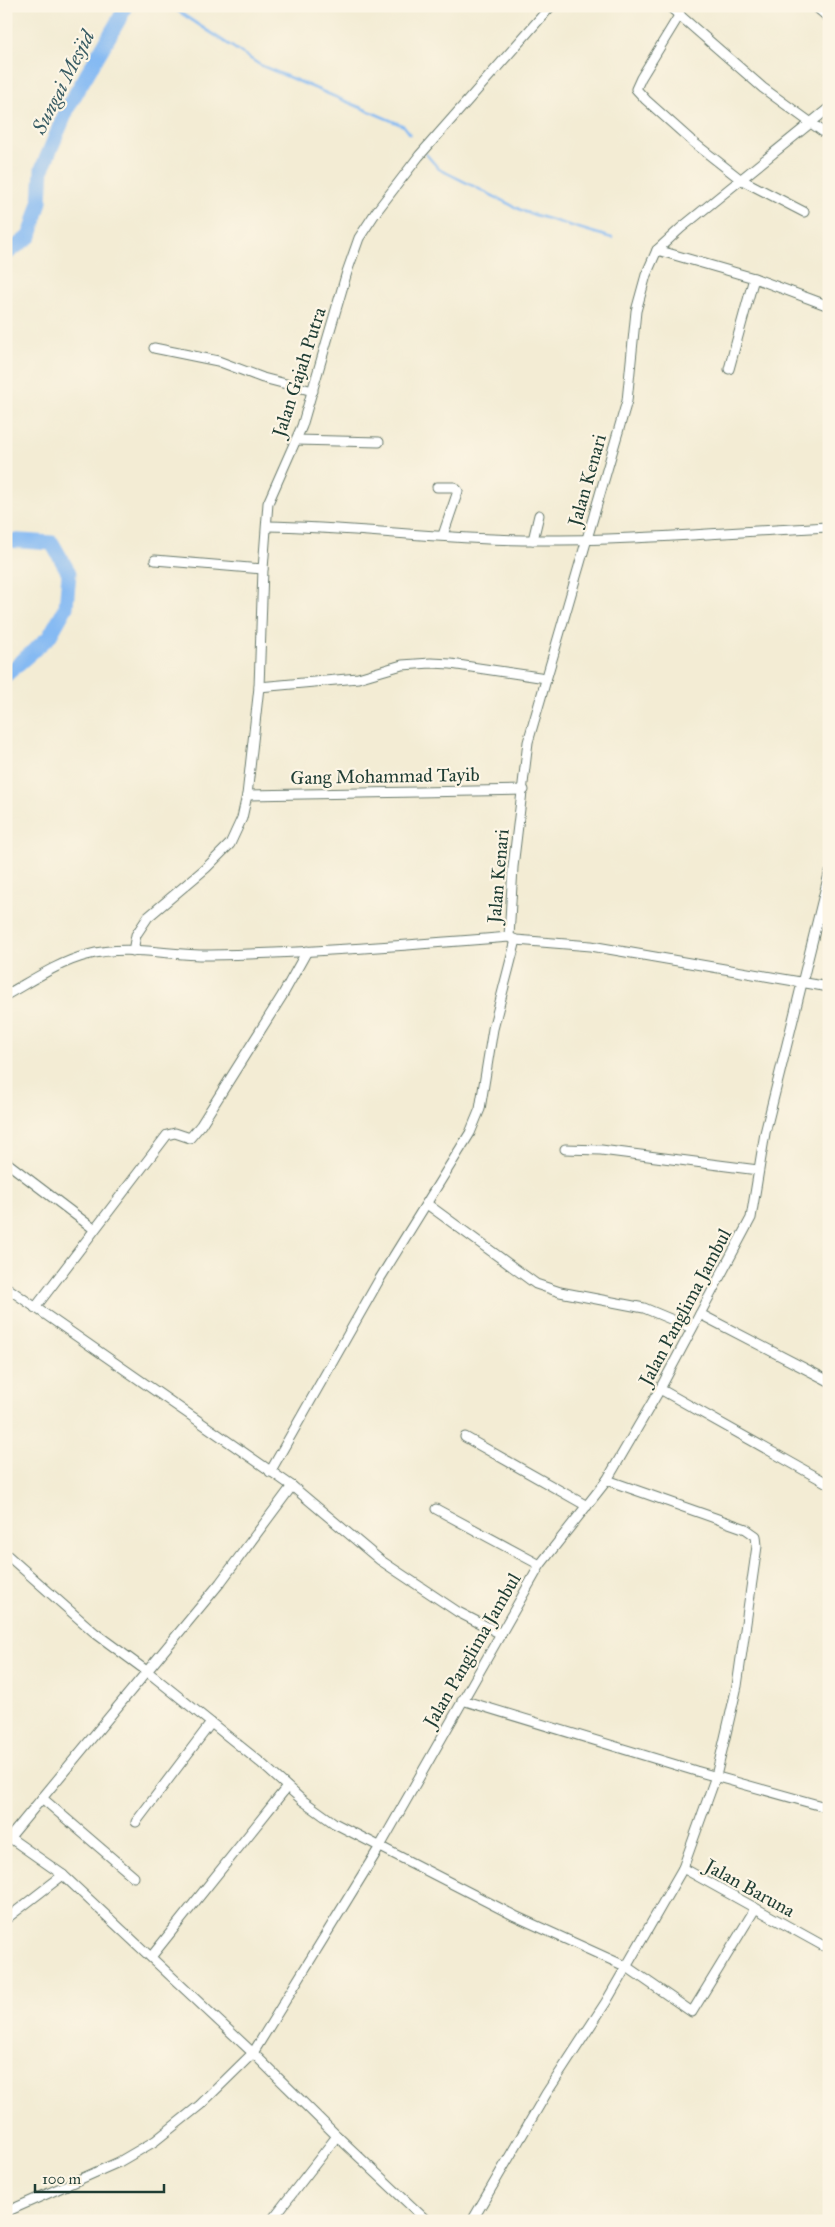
<svg xmlns="http://www.w3.org/2000/svg" width="835" height="2227" viewBox="0 0 835 2227" font-family="'IM FELL Great Primer',serif">
  <style>
    .lines { fill: none; stroke-linecap: round; stroke-linejoin: round }
    .stream { stroke: #85baf3; stroke-width: 2.5 }
    .river { stroke: #85baf3; stroke-width: 15 }
    .minor-casing { stroke: #697a6c; stroke-width: 11 }
    .minor { stroke: #fff; stroke-width: 9 }
    .labels { text-anchor: middle; dominant-baseline: central; stroke-width: 4.5; stroke-linejoin: round; paint-order: stroke }
    .street-label { font-size: 19px; fill: #1f3d34; stroke: #fcf5e5 }
    .water-label { font-size: 20px; font-style: italic; fill: #385c64; stroke: #fcf5e5 }
  </style>
  <rect width="100%" height="100%" fill="#fcf5e5"/>
  <filter id="ink" filterUnits="userSpaceOnUse"><feTurbulence type="fractalNoise" baseFrequency=".02" numOctaves="2"/><feDisplacementMap in="SourceGraphic" scale="10" xChannelSelector="R" yChannelSelector="G"/><feConvolveMatrix kernelMatrix="1 2 1 2 8 2 1 2 1" color-interpolation-filters="sRGB"/></filter>
  <filter id="wash" filterUnits="userSpaceOnUse"><feTurbulence type="fractalNoise" baseFrequency=".0096" numOctaves="4" result="noise"/><feDisplacementMap in="SourceGraphic" scale="20" xChannelSelector="R" yChannelSelector="G"/><feGaussianBlur stdDeviation="1.12" result="paint"/><feColorMatrix in="noise" values="0 0 0 0 0 0 0 0 0 0 0 0 0 0 0 0 0 1.4 0 .05"/><feComposite in="paint" operator="in"/></filter>
  <g filter="url(#wash)">
    <rect width="100%" height="100%" fill="#f3ecd4"/>
    <g class="lines">
      <!-- stream -->
      <g class="stream">
        <polyline points="170,6 260,65 404,126 410,134"/>
        <polyline points="426,154 439,169 525,212 612,238"/>
      </g>
      <!-- river -->
      <g class="river">
        <polyline points="6,254 30,236 40,202 42,169 69,105 121,16 125,6"/>
        <polyline points="6,540 52,543 69,573 66,607 49,637 6,675"/>
      </g>
    </g>
  </g>
  <g filter="url(#ink)">
    <g class="lines">
      <defs>
        <g id="minor">
          <polyline points="669,6 763,88 829,136"/>
          <polyline points="815,6 829,18"/>
          <polyline points="680,14 641,78 636,89 646,100 693,142 740,179 804,212"/>
          <polyline points="657,250 754,278 829,306"/>
          <polyline points="154,348 218,361 263,378 313,391"/>
          <polyline points="729,369 754,278"/>
          <polyline points="296,440 379,442"/>
          <polyline points="437,487 454,487 458,491 443,535"/>
          <path d="M267,526C352,527 438,539 523,540C625,541 727,532 829,527"/>
          <polyline points="533,540 539,515"/>
          <polyline points="155,560 263,569"/>
          <polyline points="259,687 358,678 402,665 431,663 451,664 546,678"/>
          <polyline points="247,795 524,790"/>
          <polyline points="509,937 513,867 528,742 627,401 636,311 646,275 657,250 681,228 829,108"/>
          <polyline points="133,951 136,935 148,917 206,868 230,844 242,818 247,795 259,687 263,569 268,503 302,426 347,272 359,238 376,212 419,156 551,6"/>
          <path d="M6,995C31,981 59,962 87,955C127,944 171,956 211,955C311,953 410,945 509,937L516,940L591,946L829,987"/>
          <polyline points="565,1149 601,1150 758,1170"/>
          <polyline points="6,1162 94,1229"/>
          <polyline points="427,1204 536,1284 560,1292 644,1308 692,1328"/>
          <polyline points="6,1287 292,1486 380,1560 458,1612 501,1634"/>
          <polyline points="35,1308 167,1135 175,1133 190,1138 201,1125 282,996 307,951"/>
          <polyline points="700,1314 829,1381"/>
          <polyline points="660,1389 829,1484"/>
          <polyline points="465,1437 587,1506"/>
          <polyline points="270,1472 379,1280 470,1133 480,1109 493,1029 516,940"/>
          <polyline points="436,1509 540,1565"/>
          <polyline points="6,1554 95,1633 148,1672 261,1763 302,1800 334,1823 515,1916 627,1967 692,2012 755,1909"/>
          <polyline points="462,1700 696,1771 829,1808"/>
          <polyline points="42,1798 134,1877"/>
          <polyline points="136,1822 211,1723"/>
          <polyline points="6,1835 63,1875 253,2053 337,2136 427,2221"/>
          <polyline points="10,1837 220,1583 292,1486"/>
          <polyline points="683,1868 829,1949"/>
          <polyline points="6,1919 63,1875"/>
          <polyline points="151,1957 287,1787"/>
          <polyline points="6,2212 119,2162 155,2141 200,2105 253,2053 379,1848 540,1565 607,1480 660,1389 751,1218 765,1133 829,874"/>
          <polyline points="271,2221 337,2136"/>
          <polyline points="472,2221 546,2094 606,2002 683,1868 716,1776 725,1738 737,1686 757,1546 756,1536 746,1529 607,1480"/>
        </g>
      </defs>
      <!-- minor casing -->
      <use href="#minor" class="minor-casing"/>
      <!-- minor -->
      <use href="#minor" class="minor"/>
    </g>
  </g>
  <g class="labels">
    <!-- street labels -->
    <g class="street-label">
      <text transform="translate(299 372) rotate(-72)">Jalan Gajah Putra</text>
      <text transform="translate(587 480) rotate(-74)">Jalan Kenari</text>
      <text transform="translate(385 776) rotate(-1)">Gang Mohammad Tayib</text>
      <text transform="translate(498 876) rotate(-85)">Jalan Kenari</text>
      <text transform="translate(685 1307) rotate(-62)">Jalan Panglima Jambul</text>
      <text transform="translate(472 1650) rotate(-60)">Jalan Panglima Jambul</text>
      <text transform="translate(750 1888) rotate(29)">Jalan Baruna</text>
    </g>
    <!-- water labels -->
    <g class="water-label">
      <text transform="translate(63 82) rotate(-63)">Sungai Mesjid</text>
    </g>
  </g>
  <!-- margin -->
  <rect width="835" height="2227" fill="none" stroke="#fcf5e5" stroke-width="25"/>
  <!-- scale -->
  <path d="M35 2184v8h129v-8" fill="none" stroke="#1f3d34" stroke-width="2.5"/>
  <text x="42" y="2184" font-size="15" fill="#1f3d34" stroke="#fcf5e5" stroke-width="4" paint-order="stroke">100 m</text>
</svg>
